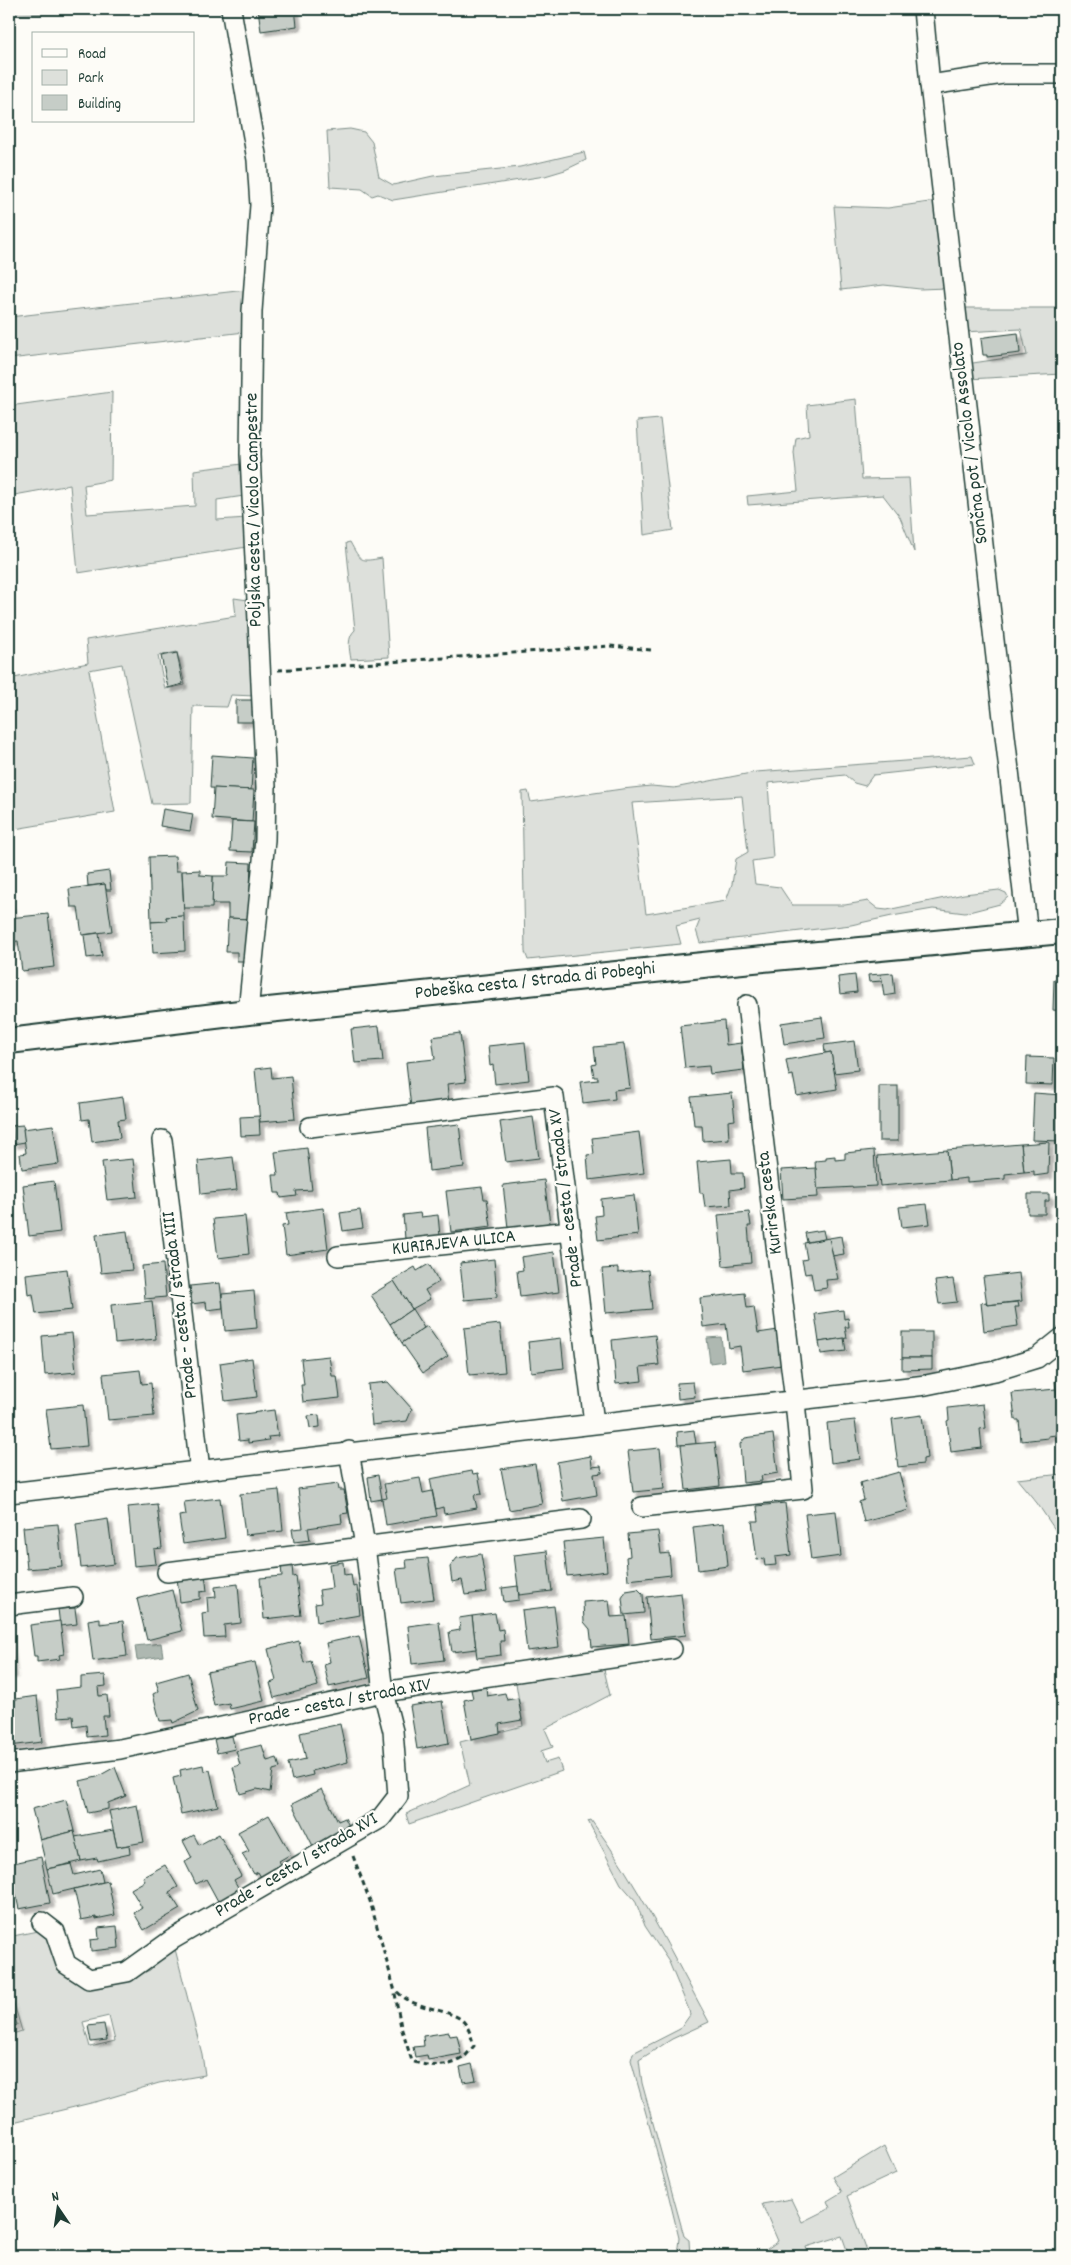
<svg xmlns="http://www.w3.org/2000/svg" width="1071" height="2265" viewBox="0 0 1071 2265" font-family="Dekko,sans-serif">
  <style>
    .green { fill: #dde0db; stroke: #7e8e88; fill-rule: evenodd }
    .water { fill: #aeb8b1; stroke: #75877f }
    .building { fill: #c6cdc7; stroke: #1f3d34; filter: url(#shadow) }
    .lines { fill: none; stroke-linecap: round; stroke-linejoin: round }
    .minor-casing { stroke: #1f3d34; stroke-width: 22 }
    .tertiary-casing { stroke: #1f3d34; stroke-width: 28 }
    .path { stroke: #1f3d34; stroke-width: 3; stroke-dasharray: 5 4; stroke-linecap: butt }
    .minor { stroke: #fdfcf7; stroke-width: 19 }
    .tertiary { stroke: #fdfcf7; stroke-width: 24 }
    .labels { text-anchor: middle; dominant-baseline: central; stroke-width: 4.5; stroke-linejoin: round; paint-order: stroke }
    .street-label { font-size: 19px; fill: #1f3d34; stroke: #fdfcf7 }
  </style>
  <defs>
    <filter id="shadow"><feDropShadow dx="4.5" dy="4.5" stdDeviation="1" flood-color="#0004"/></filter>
  </defs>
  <rect width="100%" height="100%" fill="#fdfcf7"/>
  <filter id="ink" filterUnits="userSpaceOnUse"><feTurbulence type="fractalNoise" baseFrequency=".02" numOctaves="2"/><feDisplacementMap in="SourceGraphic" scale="10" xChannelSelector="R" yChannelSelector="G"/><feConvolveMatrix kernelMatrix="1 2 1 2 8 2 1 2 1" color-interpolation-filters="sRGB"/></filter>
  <g filter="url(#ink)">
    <!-- green -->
    <g class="green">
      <polygon points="9,9 55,9 56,13 9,15"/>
      <polygon points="350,129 364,132 372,142 379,177 393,185 433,176 520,167 584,152 586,160 565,170 545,176 393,200 378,194 372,196 362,189 330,187 327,131"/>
      <polygon points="936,201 947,288 920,289 884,285 841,290 834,206 888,208"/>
      <polygon points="246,290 245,332 9,359 9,317"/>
      <polygon points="962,308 1062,308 1062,374 968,379 966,364 1027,355 1021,329 964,332"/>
      <polygon points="112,392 111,480 84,485 87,514 195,506 194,470 242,464 244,496 217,500 217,520 247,518 247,547 78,573 70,485 9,496 9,406"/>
      <polygon points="856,399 862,479 909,478 914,552 900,517 883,495 748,505 747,496 798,491 794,453 796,438 809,435 807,405"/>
      <polygon points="660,419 673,530 644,535 637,421"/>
      <path d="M350,542C361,562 360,562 382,558L389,657L351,659C349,649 347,637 355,630L346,543Z"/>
      <path d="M234,598L248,600L249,647L255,696L231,695L227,707L193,706L191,803L152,804L122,664L89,670L115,812L9,830V679L88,663L86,640L236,616ZM177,652L185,685L165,689L158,656Z"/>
      <path d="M972,756L975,764L873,775L865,786L854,783L845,775L768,783L773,858L752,861L755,884L780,887L792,905H845L868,901L878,909L887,910L964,894L999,890L1006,893L1008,897L1000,904L965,913L933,909L892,916L851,925L700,943L696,930L700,920L676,926L681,944L528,960L525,952L522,792L528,791L531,802L622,789L651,786L674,788L756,772ZM742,796L748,852L736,859L732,884L726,901L646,914L632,803Z"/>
      <polygon points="1062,1474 1062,1540 1037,1503 1017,1479"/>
      <polygon points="603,1665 610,1695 545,1729 553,1747 541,1751 545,1763 558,1759 562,1771 409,1824 406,1814 470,1785 460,1742 523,1726 515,1677"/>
      <path d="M591,1820C636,1881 673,1955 709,2022L672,2039L639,2060L642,2083L684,2236L689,2240L690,2256H677L679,2238L667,2189L631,2060L633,2053L680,2029L690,2015L689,2010L669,1962L645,1926L635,1900L621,1884L588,1821Z"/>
      <path d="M52,1928L71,1967L133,1977L150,1970L174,1945L202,2054L205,2075L159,2083L99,2101L9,2123V2035L22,2031L9,1987V1939L13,1936ZM109,2016L115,2041L90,2047L83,2022Z"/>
      <polygon points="884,2146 896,2173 847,2196 869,2256 849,2256 842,2236 806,2247 809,2256 765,2256 763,2252 778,2241 762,2204 791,2199 802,2222 830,2208 827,2201 842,2192 833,2177"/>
    </g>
    <!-- water -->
    <g class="water">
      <polygon points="721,1337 724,1361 710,1363 707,1338"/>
      <polygon points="161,1643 163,1656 137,1660 135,1646"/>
    </g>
    <!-- building -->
    <g class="building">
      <polygon points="258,9 295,9 297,26 261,31"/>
      <polygon points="1018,333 1020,353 987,357 987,355 983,355 981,339 985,337"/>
      <polygon points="177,653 183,684 168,688 161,656"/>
      <rect x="236" y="700" width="17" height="22"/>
      <polygon points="212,755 253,758 251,790 210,788"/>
      <polygon points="214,788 254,790 252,822 212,819"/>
      <polygon points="163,809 193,814 190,831 160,826"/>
      <polygon points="232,821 254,822 252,852 230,851"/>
      <polygon points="175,856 176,871 182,871 184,916 166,917 167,921 151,922 149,857"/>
      <polygon points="229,862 251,863 249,919 228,918 228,904 212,904 213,876 228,876"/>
      <polygon points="200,870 200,875 213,876 212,908 184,908 182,871"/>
      <polygon points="109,871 111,890 106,890 105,884 88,886 87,874"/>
      <polygon points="105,884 112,931 82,935 78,907 71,907 69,889"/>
      <polygon points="9,905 11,905 13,918 9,918"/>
      <polygon points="48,914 54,967 22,971 18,941 9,942 9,918"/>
      <polygon points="184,916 185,951 153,953 151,922 167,921 166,917"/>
      <polygon points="228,918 249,919 247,961 237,961 237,952 226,952"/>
      <polygon points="99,933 102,956 87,958 84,935"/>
      <polygon points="893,973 895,994 884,996 881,974"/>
      <polygon points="881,974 882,981 869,982 868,975"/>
      <polygon points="855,975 857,992 840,994 838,977"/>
      <polygon points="1054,980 1062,981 1062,1011 1053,1010"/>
      <polygon points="822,1017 825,1038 784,1044 781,1023"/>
      <polygon points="724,1021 726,1045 741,1043 744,1070 710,1074 709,1066 685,1068 680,1026"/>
      <polygon points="379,1026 383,1061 355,1063 351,1029"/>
      <polygon points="460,1033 466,1082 447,1084 449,1104 411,1108 406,1062 435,1059 432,1037"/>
      <polygon points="854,1041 858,1070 834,1073 831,1052 825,1053 824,1045"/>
      <polygon points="525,1042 529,1080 495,1084 493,1065 490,1066 488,1046"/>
      <polygon points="624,1044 630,1088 614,1090 615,1099 583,1103 580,1082 598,1080 598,1077 594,1077 592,1065 596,1064 594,1047"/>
      <polygon points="831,1052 837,1089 797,1096 793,1075 789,1076 786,1060"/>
      <polygon points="1027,1057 1054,1058 1053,1085 1026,1084"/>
      <polygon points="271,1067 272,1078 291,1076 295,1119 260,1122 255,1069"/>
      <rect x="879" y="1086" width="19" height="55"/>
      <polygon points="732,1093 735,1120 728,1121 729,1139 703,1141 702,1125 694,1125 691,1097"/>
      <polygon points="1034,1093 1062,1095 1062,1141 1032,1140"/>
      <polygon points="123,1097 126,1119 118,1120 120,1138 92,1142 89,1119 82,1120 80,1103"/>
      <polygon points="259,1116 260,1135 241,1136 240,1117"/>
      <polygon points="533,1117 539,1158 506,1162 500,1122"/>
      <polygon points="459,1124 464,1167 429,1171 425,1128"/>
      <polygon points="23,1125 25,1142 13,1144 11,1126"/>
      <polygon points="53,1125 59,1164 22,1169 20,1154 26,1153 23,1129"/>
      <polygon points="639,1132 644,1173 589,1180 587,1155 594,1154 592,1138"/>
      <polygon points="1049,1142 1048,1174 1034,1176 1034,1171 1024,1172 1021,1144"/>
      <polygon points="1021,1144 1024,1172 1005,1174 1005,1179 967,1182 967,1178 950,1180 947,1150"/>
      <polygon points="307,1148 312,1190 296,1191 297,1196 281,1198 280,1193 275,1193 273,1175 278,1175 275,1152"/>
      <polygon points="874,1150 876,1186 817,1189 815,1161 826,1160 826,1157 835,1156 835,1160 845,1159 845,1153"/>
      <polygon points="947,1150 950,1180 880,1186 877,1156"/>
      <polygon points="233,1157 237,1190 201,1194 198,1161"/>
      <polygon points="133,1159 137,1197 107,1200 102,1162"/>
      <polygon points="731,1159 732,1173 743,1173 744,1188 730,1190 731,1205 705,1207 703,1193 700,1193 697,1162"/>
      <polygon points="816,1168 818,1197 783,1199 781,1170"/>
      <polygon points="544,1180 550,1223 508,1228 503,1185"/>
      <polygon points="54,1181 60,1232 29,1236 23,1185"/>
      <polygon points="482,1187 484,1199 487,1199 491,1227 451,1232 446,1191"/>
      <polygon points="1028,1194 1049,1194 1049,1201 1045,1201 1045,1214 1028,1214"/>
      <polygon points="634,1195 638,1235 598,1240 595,1216 602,1215 601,1199"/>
      <polygon points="927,1204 930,1224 902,1227 899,1207"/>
      <polygon points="323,1208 328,1249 286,1255 282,1226 288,1225 286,1213"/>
      <polygon points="360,1210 363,1228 343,1231 340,1213"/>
      <polygon points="749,1212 751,1226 748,1226 751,1263 723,1266 718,1215"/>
      <polygon points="420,1213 421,1217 438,1215 440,1236 405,1239 403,1215"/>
      <polygon points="245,1216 249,1254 218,1258 213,1219"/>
      <polygon points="823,1230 825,1239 807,1242 805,1233"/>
      <polygon points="127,1231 132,1270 101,1273 96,1235"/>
      <polygon points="841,1236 844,1254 832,1256 829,1238"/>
      <polygon points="829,1238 838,1279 826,1280 827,1288 814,1290 811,1273 805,1274 802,1260 807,1259 804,1243"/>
      <polygon points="554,1252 559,1292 520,1297 517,1271 523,1270 521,1257"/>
      <polygon points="494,1259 497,1297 464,1300 460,1263"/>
      <polygon points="163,1264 166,1297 145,1299 142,1266"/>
      <polygon points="429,1264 439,1282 425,1290 430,1299 412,1309 393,1280 415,1267 417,1271"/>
      <polygon points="618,1268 618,1273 648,1270 652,1309 606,1313 602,1269"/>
      <polygon points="67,1269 72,1310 36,1314 33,1294 28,1295 26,1274"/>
      <polygon points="1019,1273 1022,1301 987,1305 983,1277"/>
      <polygon points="953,1279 957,1302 939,1304 935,1281"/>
      <polygon points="394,1281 412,1309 390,1324 371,1295"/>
      <polygon points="220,1283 223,1308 207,1310 206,1302 192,1304 190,1286"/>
      <polygon points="254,1291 257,1328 225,1331 222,1294"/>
      <polygon points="745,1293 747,1308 754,1307 758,1333 778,1330 782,1365 743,1370 740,1346 729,1348 726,1324 703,1327 700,1298"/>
      <polygon points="152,1301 156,1339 115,1343 111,1305"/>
      <polygon points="986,1302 987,1305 1018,1302 1019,1307 1015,1307 1018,1326 984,1331 981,1303"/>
      <polygon points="412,1309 424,1328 402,1343 390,1324"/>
      <polygon points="843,1310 844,1319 848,1318 849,1327 845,1327 847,1338 819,1342 815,1314"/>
      <polygon points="500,1324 505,1372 469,1375 464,1328"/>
      <polygon points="427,1326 448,1356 423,1373 402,1343"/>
      <rect x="902" y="1332" width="30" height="26"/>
      <polygon points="72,1333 76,1372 45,1375 42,1336"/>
      <polygon points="655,1335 659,1365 640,1367 642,1381 616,1384 612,1340"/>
      <polygon points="561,1338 564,1368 531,1372 528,1342"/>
      <polygon points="844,1338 846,1351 821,1354 819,1342"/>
      <polygon points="329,1356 332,1376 337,1376 340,1398 303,1402 301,1385 304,1385 301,1359"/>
      <polygon points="252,1358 257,1397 225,1401 220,1363"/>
      <polygon points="902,1358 932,1358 932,1369 902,1370"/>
      <polygon points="140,1370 142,1384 151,1383 154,1416 108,1420 103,1374"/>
      <polygon points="1062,1380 1062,1412 1058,1413 1055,1381"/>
      <polygon points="388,1382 412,1409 407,1421 372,1425 368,1384"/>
      <polygon points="693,1382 695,1397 678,1399 677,1383"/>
      <polygon points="1056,1389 1060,1431 1056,1432 1056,1435 1048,1436 1048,1438 1021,1441 1019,1420 1015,1420 1012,1393"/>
      <polygon points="983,1404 986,1428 980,1429 982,1448 951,1452 947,1421 949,1420 948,1408"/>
      <polygon points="83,1405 87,1446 51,1449 46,1409"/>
      <polygon points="274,1410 278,1436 268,1437 269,1440 248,1443 248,1440 239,1441 236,1415"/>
      <polygon points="319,1415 320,1427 310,1428 308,1416"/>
      <polygon points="922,1415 927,1458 923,1459 923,1464 898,1467 892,1419"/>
      <polygon points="855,1420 860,1459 831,1463 827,1423"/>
      <polygon points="694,1430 696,1444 678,1445 677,1432"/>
      <polygon points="773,1434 778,1473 761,1476 762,1481 743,1483 740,1444 745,1438"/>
      <polygon points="715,1442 720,1486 686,1490 681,1445"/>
      <polygon points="660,1448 664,1489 633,1492 628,1451"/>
      <polygon points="591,1456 592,1467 601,1466 602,1473 594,1474 597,1495 563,1501 557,1462"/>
      <polygon points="535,1464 542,1504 509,1510 501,1469"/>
      <polygon points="472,1471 473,1474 478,1473 482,1494 474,1495 477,1508 444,1514 443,1507 436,1509 430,1479"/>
      <polygon points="899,1472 909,1510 864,1522 859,1502 864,1500 860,1483"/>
      <polygon points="378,1475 382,1499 371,1501 368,1477"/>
      <polygon points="420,1478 423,1493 432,1491 437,1516 386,1525 382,1499 387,1498 384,1484"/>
      <polygon points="338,1484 339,1490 344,1490 348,1513 341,1514 342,1523 308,1528 310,1540 294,1542 292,1529 303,1528 298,1489"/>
      <polygon points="279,1490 283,1531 245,1535 240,1494"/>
      <polygon points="220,1498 225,1538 183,1544 179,1516 186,1515 184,1502"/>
      <polygon points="785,1503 791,1555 775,1557 776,1565 765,1566 764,1559 757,1560 752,1521 759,1521 757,1506"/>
      <polygon points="157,1504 162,1548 154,1549 156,1564 134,1566 128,1507"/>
      <polygon points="836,1511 841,1556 811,1560 805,1514"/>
      <polygon points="108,1519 114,1564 81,1568 76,1524"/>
      <polygon points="724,1523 728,1566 698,1570 693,1527"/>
      <polygon points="58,1524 62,1566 27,1569 23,1527"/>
      <polygon points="658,1531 661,1554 669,1553 671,1575 628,1580 626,1557 630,1556 628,1534"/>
      <polygon points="604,1538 607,1571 567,1576 563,1542"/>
      <polygon points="547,1551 552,1591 519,1595 514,1555"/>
      <polygon points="481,1554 487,1592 465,1595 462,1580 452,1582 450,1567 457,1558"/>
      <polygon points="428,1558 434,1599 401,1603 396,1569 407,1568 406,1560"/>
      <polygon points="343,1562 344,1575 351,1574 353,1587 357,1586 360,1615 317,1622 315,1604 321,1603 319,1590 332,1588 329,1564"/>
      <polygon points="292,1565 293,1577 296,1576 301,1615 264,1619 260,1578 282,1576 281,1566"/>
      <polygon points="205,1574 207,1591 200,1592 200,1599 180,1602 177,1578"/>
      <polygon points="238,1584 241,1623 224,1625 225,1637 204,1638 202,1613 208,1612 207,1598 216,1597 215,1587"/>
      <polygon points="518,1586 519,1600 504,1602 502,1588"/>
      <polygon points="638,1589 643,1594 644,1613 624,1615 622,1598 626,1591"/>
      <polygon points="172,1590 182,1631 147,1640 137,1599"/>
      <polygon points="681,1593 686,1635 651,1639 647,1597"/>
      <polygon points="609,1600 611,1617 626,1616 629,1644 592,1647 590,1629 584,1622 583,1602"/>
      <polygon points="554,1606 559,1647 527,1651 522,1610"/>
      <polygon points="75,1608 77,1624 60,1626 58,1609"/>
      <polygon points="495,1613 498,1630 503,1629 504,1641 500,1641 501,1655 477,1658 472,1616"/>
      <polygon points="472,1616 476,1649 452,1652 449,1632 460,1630 459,1618"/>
      <polygon points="100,1618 100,1624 123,1621 127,1656 93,1661 88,1620"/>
      <polygon points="60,1621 64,1654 59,1655 60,1659 37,1662 37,1656 34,1656 30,1625"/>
      <polygon points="439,1622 444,1660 412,1664 408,1626"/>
      <polygon points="9,1631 13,1673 9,1674"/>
      <polygon points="359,1636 369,1678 329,1687 324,1664 330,1662 326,1643"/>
      <polygon points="299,1641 304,1663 311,1661 318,1686 274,1698 270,1683 276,1681 268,1649"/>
      <polygon points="255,1662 264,1701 230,1709 229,1703 214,1706 207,1672"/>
      <polygon points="188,1673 198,1711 173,1723 172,1720 160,1721 153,1694 159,1691 156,1682"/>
      <polygon points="105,1675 106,1686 98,1687 99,1696 107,1695 109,1716 103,1716 105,1735 87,1737 86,1725 74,1727 73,1716 58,1717 56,1690 81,1687 81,1677"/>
      <polygon points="486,1687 487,1696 505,1693 507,1700 518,1698 522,1720 499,1724 500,1733 471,1739 464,1700 473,1698 471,1690"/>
      <polygon points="37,1696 42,1742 9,1746 9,1700"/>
      <polygon points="442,1701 449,1743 417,1749 410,1706"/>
      <polygon points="340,1724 348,1762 312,1771 313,1775 292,1780 288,1763 306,1759 300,1733"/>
      <polygon points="232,1736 235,1749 217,1753 214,1739"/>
      <polygon points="262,1745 267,1761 277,1758 280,1768 273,1770 270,1792 257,1789 240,1794 233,1767 240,1765 236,1751"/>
      <polygon points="203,1765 204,1771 210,1770 218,1806 181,1814 173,1778 181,1776 180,1770"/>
      <polygon points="115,1767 126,1796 108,1803 108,1809 88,1813 80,1781 97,1777"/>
      <polygon points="322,1789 338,1821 345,1818 350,1828 313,1846 292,1804"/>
      <polygon points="66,1800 74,1831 40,1840 32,1809"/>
      <polygon points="137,1805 144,1842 117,1847 109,1811"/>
      <polygon points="269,1815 291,1854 279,1861 283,1868 262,1879 258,1872 254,1874 242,1854 249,1851 238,1832"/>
      <polygon points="113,1830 117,1847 129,1845 130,1854 98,1861 97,1858 81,1861 75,1837"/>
      <polygon points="74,1831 81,1861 47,1869 40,1840"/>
      <polygon points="219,1834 241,1876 234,1880 240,1891 219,1903 206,1879 196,1884 185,1862 192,1858 183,1841 194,1835 199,1845"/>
      <polygon points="41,1857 50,1903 19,1909 9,1864"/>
      <polygon points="71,1864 74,1875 100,1869 103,1882 53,1894 47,1869"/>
      <polygon points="165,1865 178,1887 169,1892 180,1909 144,1930 134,1913 142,1908 131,1889 145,1881 143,1877"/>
      <polygon points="108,1881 115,1915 96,1919 96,1917 81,1920 74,1889"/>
      <polygon points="117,1926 119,1948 91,1951 90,1940 99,1939 98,1928"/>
      <polygon points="9,1997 17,2025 9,2028"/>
      <polygon points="104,2024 107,2040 91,2042 88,2026"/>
      <polygon points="449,2032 450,2036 457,2035 461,2054 428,2060 427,2055 415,2057 413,2047 424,2046 423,2036"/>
      <polygon points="472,2064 476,2080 463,2082 460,2067"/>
    </g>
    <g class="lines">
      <defs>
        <g id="minor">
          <polyline points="231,9 257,160 260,205 252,311 250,455 266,787 265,840 248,1012"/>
          <polyline points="923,9 930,85"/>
          <polyline points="1028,935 930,85 1003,74 1062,74"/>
          <polyline points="310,1127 554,1097 594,1423"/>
          <polyline points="162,1140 200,1470"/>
          <polyline points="338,1256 571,1231"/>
          <polyline points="9,1493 926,1385 995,1371 1037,1358 1062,1338"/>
          <polyline points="642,1507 803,1489 795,1401 747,1005"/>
          <polyline points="167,1572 581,1519"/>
          <polyline points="9,1605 73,1597"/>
          <polyline points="9,1763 120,1749 383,1692 672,1649"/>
          <polyline points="42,1922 55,1932 66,1964 89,1979 127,1972 173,1939 381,1818 398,1796 393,1731 383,1692 365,1546 349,1451"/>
        </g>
        <polyline id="tertiary" points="9,1041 248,1012 732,962 1062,931"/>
      </defs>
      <!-- minor casing -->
      <use href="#minor" class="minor-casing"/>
      <!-- tertiary casing -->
      <use href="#tertiary" class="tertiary-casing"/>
      <!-- path -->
      <g class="path">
        <polyline points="278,670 610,646 652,650"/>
        <path d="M353,1856L370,1901L394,1988L401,2027L412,2061C427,2067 449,2068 463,2058C467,2055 471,2049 474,2046C471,2036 468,2023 459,2018C437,2006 410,2009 394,1988"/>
      </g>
      <!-- minor -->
      <use href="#minor" class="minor"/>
      <!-- tertiary -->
      <use href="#tertiary" class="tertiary"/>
    </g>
  </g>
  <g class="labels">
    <!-- street labels -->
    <g class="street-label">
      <text transform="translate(971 443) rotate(-97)">Sončna pot / Vicolo Assolato</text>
      <text transform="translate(255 510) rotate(-91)">Poljska cesta / Vicolo Campestre</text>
      <text transform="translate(535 982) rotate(-6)">Pobeška cesta / Strada di Pobeghi</text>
      <text transform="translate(567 1198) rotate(-97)">Prade - cesta / strada XV</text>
      <text transform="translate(771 1203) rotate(-97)">Kurirska cesta</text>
      <text transform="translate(454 1244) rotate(-6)">KURIRJEVA ULICA</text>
      <text transform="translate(181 1305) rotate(-97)">Prade - cesta / strada XIII</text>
      <text transform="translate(340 1703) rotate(-11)">Prade - cesta / strada XIV</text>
      <text transform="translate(297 1866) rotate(-31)">Prade - cesta / strada XVI</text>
    </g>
  </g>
  <!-- margin -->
  <rect width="1071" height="2265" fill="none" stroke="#fdfcf7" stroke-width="30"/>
  <rect x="15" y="15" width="1041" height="2235" fill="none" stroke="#1f3d34" stroke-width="2" filter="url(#ink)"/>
  <!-- legend -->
  <rect x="32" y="32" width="162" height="90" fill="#fdfcf7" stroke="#a4b0a9"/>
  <rect x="42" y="49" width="25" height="8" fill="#fdfcf7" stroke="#a4b0a9"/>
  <text x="78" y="58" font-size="15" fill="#1f3d34">Road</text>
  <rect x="42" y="70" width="25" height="15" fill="#dde0db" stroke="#a4b0a9"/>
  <text x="78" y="82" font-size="15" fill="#1f3d34">Park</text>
  <rect x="42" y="95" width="25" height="15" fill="#c6cdc7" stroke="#a4b0a9"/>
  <text x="78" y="108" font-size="15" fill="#1f3d34">Building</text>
  <!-- north arrow -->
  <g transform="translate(58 2208) rotate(347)" stroke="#fdfcf7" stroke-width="4" paint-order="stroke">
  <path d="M0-4L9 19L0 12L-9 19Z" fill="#1f3d34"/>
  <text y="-8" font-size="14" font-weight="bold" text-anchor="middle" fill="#1f3d34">N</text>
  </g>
</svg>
